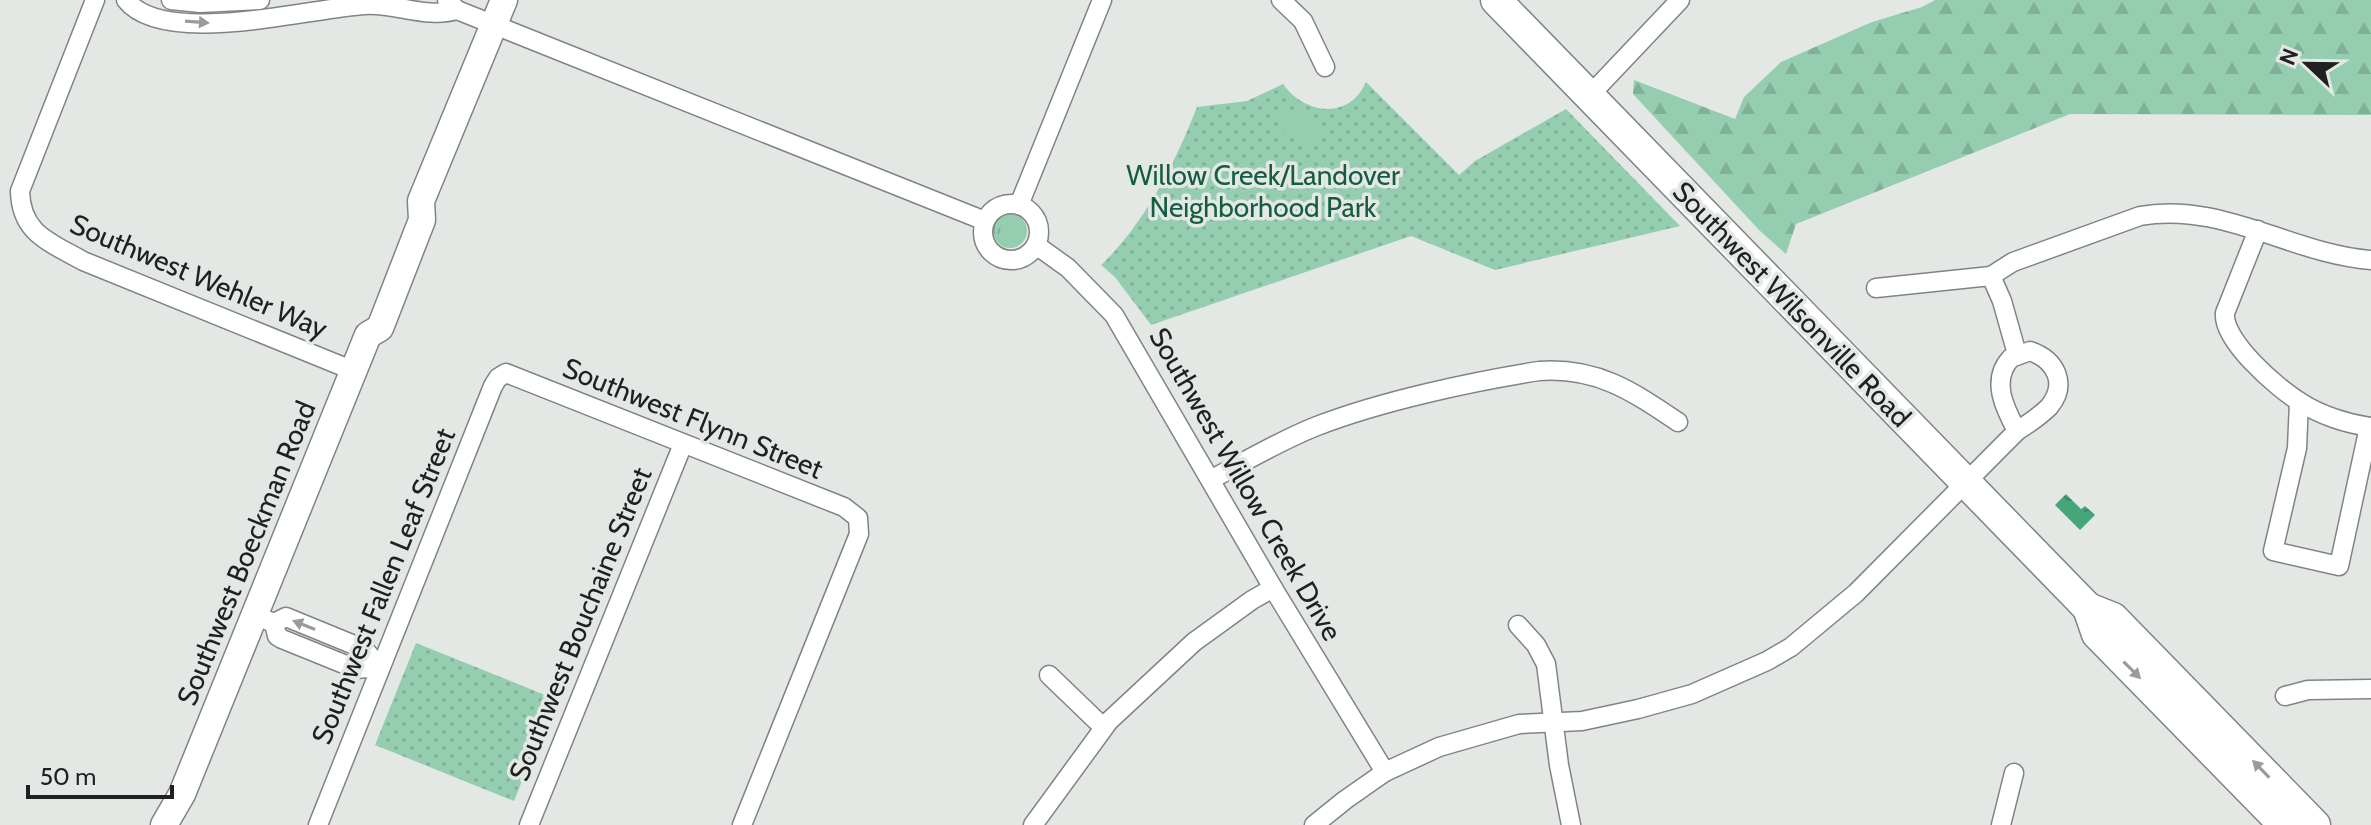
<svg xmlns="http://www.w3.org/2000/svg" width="2371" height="825" viewBox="0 0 2371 825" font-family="Cabin,sans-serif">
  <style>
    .grass { fill: url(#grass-tufts) }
    .forest { fill: url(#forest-firs) }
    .park { fill: url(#park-dots) }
    .garden { fill: #95cdb0 }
    .water { fill: url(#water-ripples) }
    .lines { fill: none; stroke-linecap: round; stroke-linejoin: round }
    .minor-casing { stroke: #808482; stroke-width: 21 }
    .secondary-casing { stroke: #808482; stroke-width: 29 }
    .primary-casing { stroke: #808482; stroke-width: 33 }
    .minor { stroke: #fff; stroke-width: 18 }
    .secondary { stroke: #fff; stroke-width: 26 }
    .primary { stroke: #fff; stroke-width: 30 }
    .oneway { fill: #9a9b9a }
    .labels { text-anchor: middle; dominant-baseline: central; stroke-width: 7; stroke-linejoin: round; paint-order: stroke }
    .park-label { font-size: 28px; fill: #145d40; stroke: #e3e8e5 }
    .street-label { font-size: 28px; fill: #1f201f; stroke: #e3e8e5 }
  </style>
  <defs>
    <pattern id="grass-tufts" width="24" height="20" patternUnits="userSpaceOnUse" patternTransform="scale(2)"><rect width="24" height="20" fill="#95cdb0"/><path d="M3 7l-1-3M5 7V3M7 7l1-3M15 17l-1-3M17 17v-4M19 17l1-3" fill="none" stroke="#80b097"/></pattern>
    <pattern id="forest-firs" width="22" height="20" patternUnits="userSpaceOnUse" patternTransform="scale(2)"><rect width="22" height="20" fill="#95cdb0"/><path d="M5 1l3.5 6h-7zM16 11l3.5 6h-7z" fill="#80b097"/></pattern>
    <pattern id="park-dots" width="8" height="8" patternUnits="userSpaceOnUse" patternTransform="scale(2)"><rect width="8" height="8" fill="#95cdb0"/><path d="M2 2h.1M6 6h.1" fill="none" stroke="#80b097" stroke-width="1.8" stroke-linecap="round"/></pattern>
    <pattern id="water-ripples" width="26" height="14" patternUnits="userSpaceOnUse" patternTransform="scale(2)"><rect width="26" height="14" fill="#46a67b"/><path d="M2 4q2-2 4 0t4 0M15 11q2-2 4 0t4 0" fill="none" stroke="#3a8764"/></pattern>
  </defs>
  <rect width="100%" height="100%" fill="#e3e8e5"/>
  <!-- grass -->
  <circle class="grass" cx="1010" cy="231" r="17"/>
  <!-- forest -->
  <polygon class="forest" points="1935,0 2371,0 2371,115 2070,114 1796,224 1786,254 1759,230 1633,94 1634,80 1735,119 1744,97 1781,62 1872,22 1922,7"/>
  <!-- park -->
  <g class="park">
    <path d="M1366,82L1459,175L1475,161L1566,109L1680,226L1495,270L1411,236L1151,325L1115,277L1101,265C1144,225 1176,161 1197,107L1247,101L1283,84C1304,114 1349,121 1366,82Z"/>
    <polygon points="416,643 555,699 514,801 375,745"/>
  </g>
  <!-- garden -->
  <polygon class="garden" points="1285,108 1322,122 1313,145 1276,130"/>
  <!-- water -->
  <polygon class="water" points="2066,494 2081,509 2085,506 2095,515 2080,530 2055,505"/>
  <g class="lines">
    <defs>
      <g id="minor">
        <path d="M95,0L20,191C21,234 50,242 83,261L354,371"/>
        <path d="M126,0C164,48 310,8 365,5C396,3 427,19 457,10"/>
        <polyline points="171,0 200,3 260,0"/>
        <polyline points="447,0 457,10 985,221"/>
        <polyline points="1281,0 1303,21 1325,67"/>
        <polyline points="1590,95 1680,0"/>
        <circle cx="1011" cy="232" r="28"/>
        <polyline points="1019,205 1102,0"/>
        <path d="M2258,230L2225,313C2222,340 2277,388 2300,402C2320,415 2347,424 2371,427"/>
        <polyline points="1036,245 1068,268 1114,315 1273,588 1385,772"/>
        <polyline points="1876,288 1991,276"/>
        <path d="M2030,351C2056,360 2068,384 2049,407C2040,416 2028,424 2017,431C2005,409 1990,380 2011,358Z"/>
        <path d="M2017,354L2002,301L1991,276L2013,262L2140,216C2221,201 2292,254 2371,260"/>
        <polyline points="2299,402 2297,448 2273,551 2339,566 2369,427"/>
        <path d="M1212,479C1246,461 1281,440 1317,426C1382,401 1470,382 1539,371C1597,367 1632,391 1678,422"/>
        <polyline points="256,616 274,623 286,617 364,649 380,667"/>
        <polyline points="274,623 277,636 282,639 356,669 380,667"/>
        <polyline points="1518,625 1536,645 1546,664 1559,765 1571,825"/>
        <polyline points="1049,675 1103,727"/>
        <polyline points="2285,696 2308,690 2371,689"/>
        <polyline points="318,825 493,386 498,378 506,373 844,507 858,518 859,534 742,825"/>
        <polyline points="529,825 683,444"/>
        <polyline points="1033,825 1109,721 1194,642 1252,600 1273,588"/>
        <polyline points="1314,825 1345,800 1385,772 1439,747 1519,724 1582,721 1638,709 1692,694 1767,661 1791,647 1856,593 2017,431"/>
        <polyline points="2001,825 2014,773"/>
      </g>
      <polyline id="secondary" points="164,825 182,794 368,335 380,328 422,220 421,201 504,0"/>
      <g id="primary">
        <polyline points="1496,0 2088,608 2113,618 2315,825"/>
        <polyline points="2088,608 2097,634 2284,825"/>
      </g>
    </defs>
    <!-- minor casing -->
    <use href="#minor" class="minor-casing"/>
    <!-- secondary casing -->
    <use href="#secondary" class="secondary-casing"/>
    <!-- primary casing -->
    <use href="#primary" class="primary-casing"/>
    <!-- minor -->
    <use href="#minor" class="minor"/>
    <!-- secondary -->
    <use href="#secondary" class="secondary"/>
    <!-- primary -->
    <use href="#primary" class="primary"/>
  </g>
  <!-- one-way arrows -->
  <defs><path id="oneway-solid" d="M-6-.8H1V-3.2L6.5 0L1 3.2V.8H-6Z" transform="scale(2)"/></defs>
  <g class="oneway">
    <use href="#oneway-solid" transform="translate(197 22) rotate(4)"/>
    <use href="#oneway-solid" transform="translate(304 625) rotate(-158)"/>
    <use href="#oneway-solid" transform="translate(2132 670) rotate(45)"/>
    <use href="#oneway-solid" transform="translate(2261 769) rotate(-134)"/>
  </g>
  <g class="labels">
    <!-- park labels -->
    <g class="park-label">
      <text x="1263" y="175">Willow Creek/Landover<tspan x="1263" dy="32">Neighborhood Park</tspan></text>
    </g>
    <!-- street labels -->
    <g class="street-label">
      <text transform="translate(199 276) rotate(23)">Southwest Wehler Way</text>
      <text transform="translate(1792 304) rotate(46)">Southwest Wilsonville Road</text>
      <text transform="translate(693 418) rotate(22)">Southwest Flynn Street</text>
      <text transform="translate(1246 484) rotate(60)">Southwest Willow Creek Drive</text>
      <text transform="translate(246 553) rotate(-68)">Southwest Boeckman Road</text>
      <text transform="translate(383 586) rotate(-68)">Southwest Fallen Leaf Street</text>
      <text transform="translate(580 624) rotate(-68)">Southwest Bouchaine Street</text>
    </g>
  </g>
  <!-- north arrow -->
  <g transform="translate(2307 64) rotate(292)" stroke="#e3e8e5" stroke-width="6" paint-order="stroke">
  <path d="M0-6L14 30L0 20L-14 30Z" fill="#1f201f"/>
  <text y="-12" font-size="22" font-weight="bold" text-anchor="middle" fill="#1f201f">N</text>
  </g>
  <!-- scale -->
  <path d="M28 785v12h144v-12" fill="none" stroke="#1f201f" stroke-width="4"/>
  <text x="40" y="785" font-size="24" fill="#1f201f" stroke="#e3e8e5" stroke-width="6" paint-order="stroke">50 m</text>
</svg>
